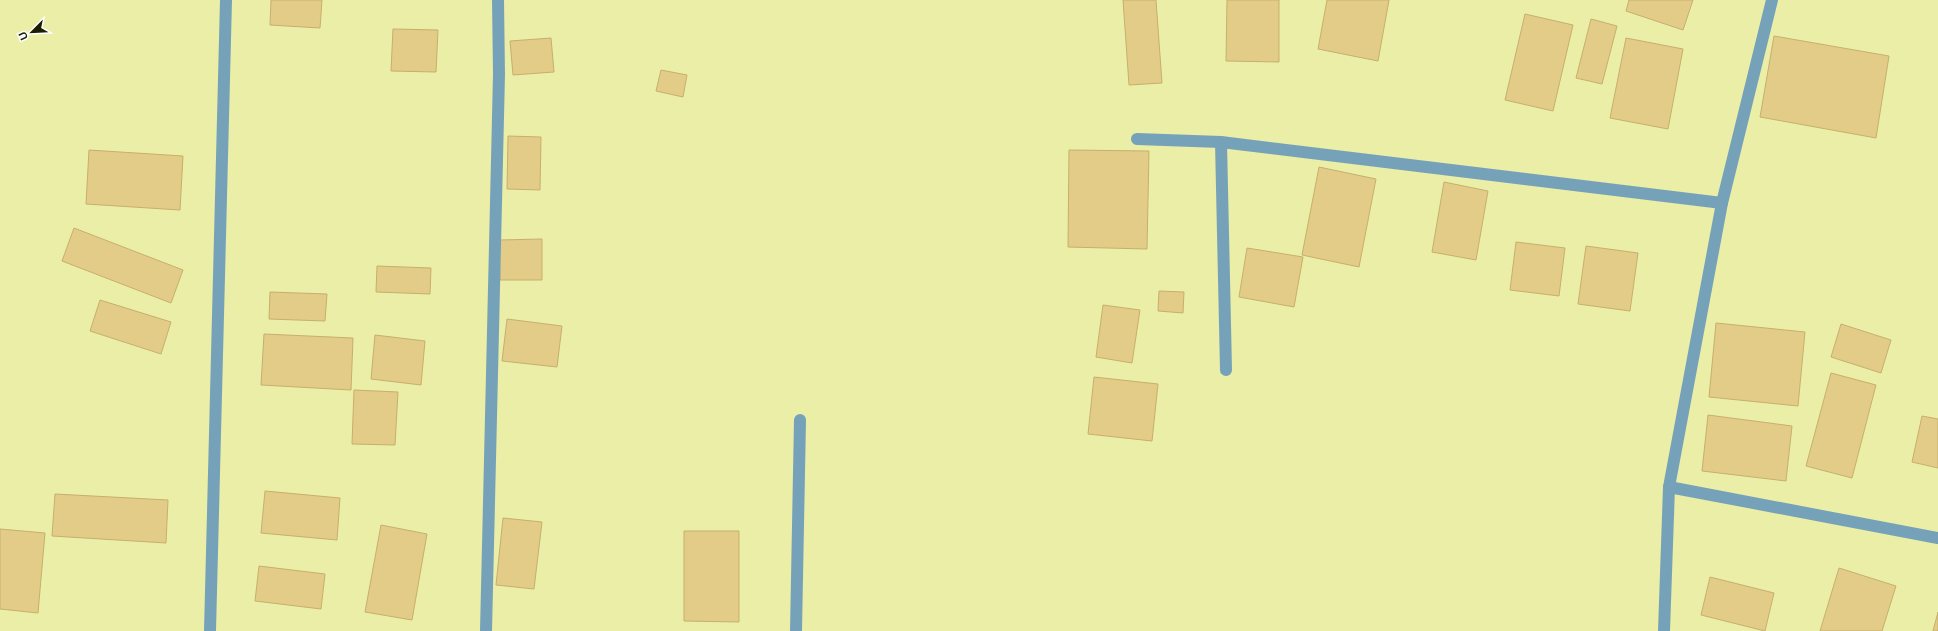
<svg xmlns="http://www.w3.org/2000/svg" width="1938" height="631" viewBox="0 0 1938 631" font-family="Arial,sans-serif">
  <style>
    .building { fill: #e3cc88; stroke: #c7af6d }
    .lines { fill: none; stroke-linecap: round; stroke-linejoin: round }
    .street { stroke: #76a2b9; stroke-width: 12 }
  </style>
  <rect width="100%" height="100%" fill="#eaeea7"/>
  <!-- building -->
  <g class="building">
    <polygon points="271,0 322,0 320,28 270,25"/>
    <polygon points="1123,0 1156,0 1162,83 1129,85"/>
    <polygon points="1227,0 1279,0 1279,62 1226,61"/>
    <polygon points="1327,0 1389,0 1378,61 1318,49"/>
    <polygon points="1629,0 1693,0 1683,30 1626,11"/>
    <polygon points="1525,14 1573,25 1553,111 1505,100"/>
    <polygon points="1591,19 1617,26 1602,84 1576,78"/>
    <polygon points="393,29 438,30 436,72 391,71"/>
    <polygon points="1774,36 1889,56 1876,138 1760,117"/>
    <polygon points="551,38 554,72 513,75 510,41"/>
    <polygon points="1626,38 1683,49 1668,129 1610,118"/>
    <polygon points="661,70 687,75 683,97 656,91"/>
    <polygon points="508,136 541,137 540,190 507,189"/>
    <polygon points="89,150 183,156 180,210 86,204"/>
    <polygon points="1069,150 1149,151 1147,249 1068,247"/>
    <polygon points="1319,167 1376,179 1359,267 1302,255"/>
    <polygon points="1444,182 1488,191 1476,260 1432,252"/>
    <polygon points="74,228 183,270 171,303 62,261"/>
    <polygon points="542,239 542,280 500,280 499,240"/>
    <polygon points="1516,242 1565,248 1559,296 1510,290"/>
    <polygon points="1586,246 1638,253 1630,311 1578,304"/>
    <polygon points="1247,248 1303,257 1294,307 1239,297"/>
    <polygon points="377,266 431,268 430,294 376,292"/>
    <polygon points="1159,291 1184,292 1183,313 1158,311"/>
    <polygon points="270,292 327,294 325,321 269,319"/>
    <polygon points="100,300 171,322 161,354 90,331"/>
    <polygon points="1103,305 1140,310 1132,363 1096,357"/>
    <polygon points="507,319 562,326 557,367 502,361"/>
    <polygon points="1716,323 1805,332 1798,406 1709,397"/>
    <polygon points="1841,324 1891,340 1881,373 1831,357"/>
    <polygon points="264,334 353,338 351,390 261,385"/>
    <polygon points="375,335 425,341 421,385 371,379"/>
    <polygon points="1831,373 1876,385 1852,478 1806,466"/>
    <polygon points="1094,377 1158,384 1152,441 1088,434"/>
    <polygon points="354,390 398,392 395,445 352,444"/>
    <polygon points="1708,415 1792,426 1786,481 1702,471"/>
    <polygon points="1922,416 1938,419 1938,468 1912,462"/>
    <polygon points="265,491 340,498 337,540 261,533"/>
    <polygon points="55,494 168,500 166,543 52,536"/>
    <polygon points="503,518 542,522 534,589 496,585"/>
    <polygon points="381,525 427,534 412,620 365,612"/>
    <polygon points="0,529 45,533 38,613 0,609"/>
    <polygon points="684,531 739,531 739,622 684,621"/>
    <polygon points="259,566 325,574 321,609 255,601"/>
    <polygon points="1839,568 1896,586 1882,631 1820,631"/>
    <polygon points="1710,577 1774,593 1765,631 1701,615"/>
    <polygon points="1938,612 1938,631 1933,631"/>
  </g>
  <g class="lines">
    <!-- street -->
    <g class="street">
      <polyline points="1137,139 1221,142 1722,203"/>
      <polyline points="1221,142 1226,370"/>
      <polyline points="1669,487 1938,538"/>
      <polyline points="210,631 226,0"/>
      <polyline points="486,631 499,74 498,0"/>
      <polyline points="796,631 800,420"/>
      <polyline points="1664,631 1669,487 1722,203 1772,0"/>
    </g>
  </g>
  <!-- north arrow -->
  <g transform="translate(32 32) rotate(246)" stroke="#ffffff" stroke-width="3" paint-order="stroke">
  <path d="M0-3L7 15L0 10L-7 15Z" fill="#1c1d02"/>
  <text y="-6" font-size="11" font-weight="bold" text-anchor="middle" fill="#1c1d02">U</text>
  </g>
</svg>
